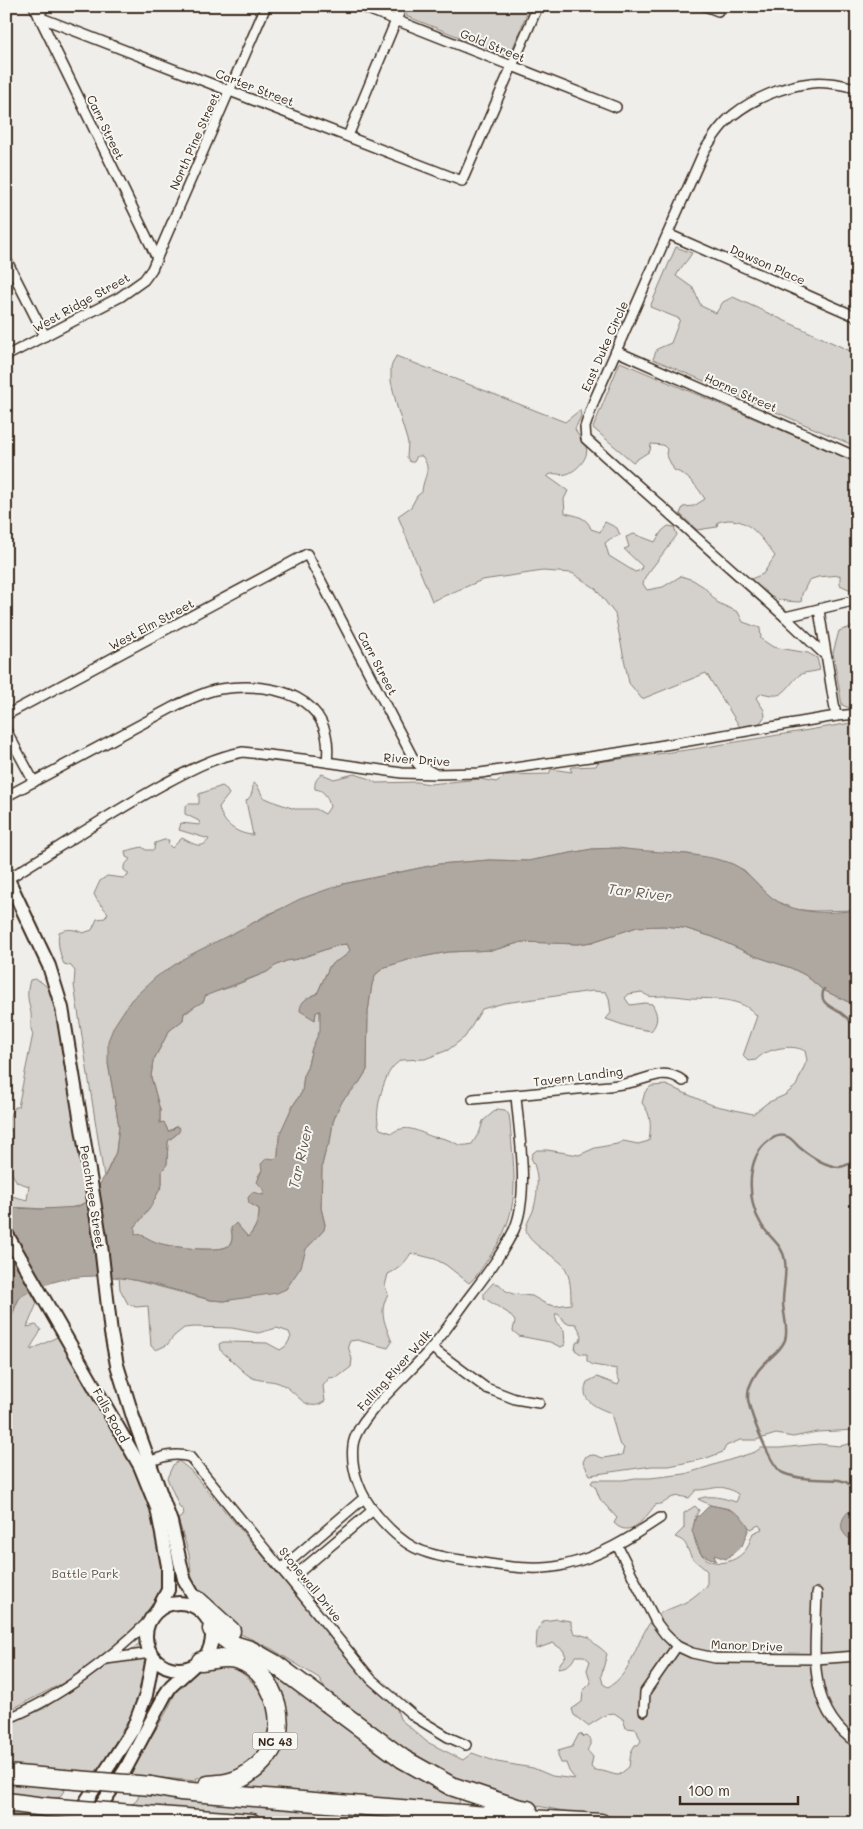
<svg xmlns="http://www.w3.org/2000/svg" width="863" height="1829" viewBox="0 0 863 1829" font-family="Mali,sans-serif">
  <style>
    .green { fill: #d4d1cc; stroke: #887e75 }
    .water { fill: #afa8a1; stroke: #81766d; fill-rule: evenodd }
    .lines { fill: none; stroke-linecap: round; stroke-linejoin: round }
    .stream { stroke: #81766d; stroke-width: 2.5 }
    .minor-casing { stroke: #3b2a1e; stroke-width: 12 }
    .secondary-casing { stroke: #3b2a1e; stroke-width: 16 }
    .motorway-casing { stroke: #3b2a1e; stroke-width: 21 }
    .minor { stroke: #f6f6f2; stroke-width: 9 }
    .secondary { stroke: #f6f6f2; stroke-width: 12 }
    .motorway { stroke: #f6f6f2; stroke-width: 18 }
    .motorway-bridge-casing { stroke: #3b2a1e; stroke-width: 21; stroke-linecap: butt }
    .motorway-bridge { stroke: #f6f6f2; stroke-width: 18 }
    .labels { text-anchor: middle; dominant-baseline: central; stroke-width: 4; stroke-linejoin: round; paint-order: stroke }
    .shield { fill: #f6f6f2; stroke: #73675e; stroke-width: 1 }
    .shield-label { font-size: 11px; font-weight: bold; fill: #3b2a1e }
    .street-label { font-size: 12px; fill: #3b2a1e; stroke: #f6f6f2 }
    .park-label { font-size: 12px; fill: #61544a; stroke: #f6f6f2 }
    .water-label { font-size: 14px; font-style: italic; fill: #64564c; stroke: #f6f6f2 }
  </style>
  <rect width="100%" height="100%" fill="#efeeea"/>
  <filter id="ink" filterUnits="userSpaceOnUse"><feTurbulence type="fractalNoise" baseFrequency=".02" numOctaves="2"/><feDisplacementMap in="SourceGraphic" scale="10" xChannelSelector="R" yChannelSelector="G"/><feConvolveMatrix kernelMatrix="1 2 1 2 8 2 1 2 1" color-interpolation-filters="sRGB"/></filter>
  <g filter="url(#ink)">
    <!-- green -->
    <g class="green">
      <polygon points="411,6 530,6 511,53 505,55 406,16"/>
      <path d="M676,247L692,253C687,262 680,267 676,276L693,288L701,306L716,313L723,302L733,297L857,354V447L653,359L657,349L671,343L680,319L650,307Z"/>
      <path d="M396,356L565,422L580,410L581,416L575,429C578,436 583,441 586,447C590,457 576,472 566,474C558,476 556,471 547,476L568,491L564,499L565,513C577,516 587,517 591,529L600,532L605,522L617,528L620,535L610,539L605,543L609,556L635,572L641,570L642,566L624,549L629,547L626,537L634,534L655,542L662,531L668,526L674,527L677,535L645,577L643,584L647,590L663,587L681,576L693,580L704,587L718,603L738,612L743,622L760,628L761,639L773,647L808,653L817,658L820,670C814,672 806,672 801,674C791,680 786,697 773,695C770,695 766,694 762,693L756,698L764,710L765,716L760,723L740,727L706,673L642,699L629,683L615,614L595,588L572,573L543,571L482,580L432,601L398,516L411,507L417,496L422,492C423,476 433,471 422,456H417L414,462H410L407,457L408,443L397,407L391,381V367Z"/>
      <path d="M620,362L857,462V590H851L840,585V575L818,577L809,580L802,594L801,602C774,601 770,598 751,579L763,574L775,556C760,536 746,513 718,522L717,527L697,530L680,514L683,507L694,506L705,499C697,486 688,475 674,470L666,454L667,449L663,445L651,444L650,451L633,462L593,428Z"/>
      <polygon points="857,625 857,709 852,709 842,705 833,653 839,631"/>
      <path d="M857,722V910L814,911L793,909L786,907L770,897L744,870L727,862L688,854L643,852L617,848L592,849L528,861L489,860L439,864L343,884L266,915L231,936L108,1063L119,1126L116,1152L104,1177L74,985L75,971L71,966L64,964C60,956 57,941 59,932C69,928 74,929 83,933L92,930L97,919L105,918L108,913L97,900L94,894L100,881L107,876L123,878L128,876V873L124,870V866L130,859L126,857L125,851L142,847L146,850H154L155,843L164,840H169L168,844L172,848L182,838C192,843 202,851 209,839L179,830L181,823L200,825L199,821L185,814V809L188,804H199V794L222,786L225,788L229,794L219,807C222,823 236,834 253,835L246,801C252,796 253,791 253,783L257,785L263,797L277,803L295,809H316L325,814L330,807C328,798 325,790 315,789C314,782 317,778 322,774L334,779L354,774L368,778L376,783L417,782L430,784L480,779L496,782L507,775L549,774L551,769L572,772L570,768L572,767L596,766L598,762L694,749Z"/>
      <path d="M663,926L684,928L713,937L755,956L791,968L805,975L823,990L857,1006V1430L817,1432L793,1437L776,1434L756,1440H740L726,1446L723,1452L704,1459L669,1466H652L590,1475L583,1462L586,1456L594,1455L603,1458L622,1455L624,1448L619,1443L611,1413C596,1407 579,1401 587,1382L597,1377L618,1385L620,1381L617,1376V1369L593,1365L587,1361V1354H581L575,1350L576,1343L580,1341L582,1335L576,1324L566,1323L558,1314H555L557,1323L564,1330L565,1345L561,1347L550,1342L519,1336L513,1331L515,1321L508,1313L484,1298V1293L493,1283L499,1284L506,1291L513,1294L532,1296L546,1304L555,1306L571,1304C571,1293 571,1276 564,1266C556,1256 526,1243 526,1229C526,1224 531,1216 533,1211C538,1195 540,1173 531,1158L533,1153L537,1150H547L579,1155L595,1148L617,1144L623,1141L638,1144L649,1141C651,1126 652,1115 642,1103L645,1092L651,1086L666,1085L712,1105L753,1114L767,1103L785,1095L796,1086L807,1060L805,1051C792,1043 765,1049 756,1060L748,1061L743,1056L757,1016C742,997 713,999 691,998C682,997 672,995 663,996C654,996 650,999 642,992L629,994L625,998L630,1005L645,1003L652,1004C658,1014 659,1022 651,1031L629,1027L606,1019L611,1013L609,998L606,992L593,991L504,1003L482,1009L465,1037L448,1050L425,1059L401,1060C397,1063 392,1067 390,1071C382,1084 373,1116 380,1129L392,1133C407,1123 418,1132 433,1137C437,1138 441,1137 445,1139C457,1142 457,1148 472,1144L480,1131L483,1121L497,1109L505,1110L509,1115L510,1122C514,1177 523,1211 488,1259C482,1267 477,1277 469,1283L446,1265L435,1259L411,1253C405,1263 399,1269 388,1274L385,1286L388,1294C378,1313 385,1323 392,1342L388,1348L357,1340L350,1341L348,1346L352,1359L351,1367L338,1377L329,1378L323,1386L325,1401C307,1415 297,1392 283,1385C273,1379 262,1382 253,1378C245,1375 228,1356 220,1350L219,1344L223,1342H229L267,1343L280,1350L286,1346L291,1337L289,1332L277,1328L258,1333L232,1328L194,1327L184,1328L174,1336L167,1345L156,1350L151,1346L148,1306L136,1307L128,1304L120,1289L119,1276L210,1300L224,1301L286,1289L300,1267L306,1249L324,1230L325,1224L321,1208L322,1165L326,1149L330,1142L333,1122L338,1109L343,1100L359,1083L367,1070L368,1012L372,984L376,974L385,967L411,959L448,952L494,950L522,942L578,944L592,942L637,927Z"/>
      <path d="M347,944L350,950L345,956L330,965L317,994L311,996L315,1020L316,1012L320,1011L321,1030L312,1048L307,1068L304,1074L302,1092L292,1107L279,1138L278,1156L262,1170L258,1176L265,1190L264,1195L249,1203L259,1209C260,1219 255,1229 248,1237L236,1224L231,1228C232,1235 234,1241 228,1246C220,1253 165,1247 155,1242C147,1239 144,1234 134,1234L135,1227L150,1208L162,1185V1171L167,1164L168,1141L177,1134L173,1129L168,1131L166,1126L160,1123V1110L151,1077L153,1061L169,1031L183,1020L184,1013L188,1012L208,994L231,987L267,972L275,966L286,961L298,959L338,945Z"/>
      <path d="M35,979C48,984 52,993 55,1006L88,1200C67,1217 31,1205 6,1208V1192L8,1195L27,1200L29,1186L17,1182L6,1164V1134L10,1131C8,1122 8,1115 15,1107H18L33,1034C29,1027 32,1021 31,1013C28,999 26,994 30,980Z"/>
      <path d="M30,1291L37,1303L27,1327L36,1325L41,1329C39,1337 31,1343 31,1350L59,1336L135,1469L153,1516L164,1584L157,1615L110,1654L71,1679L6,1712V1324H9L19,1298Z"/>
      <path d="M857,1442V1823H683L569,1812L511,1801L437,1773L329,1696L319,1678L272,1649L241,1634L207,1625L201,1621L196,1612L189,1554L178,1519L184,1515L183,1509L180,1508L167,1478L173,1465L179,1461L190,1470L381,1695L396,1707L400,1719L427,1742L463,1760L472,1753L497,1762L533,1768L552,1776L575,1779L569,1771L566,1763H561L558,1756V1751L572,1747L579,1734H581L584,1737L587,1736L591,1740V1745L587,1750L593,1757L591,1767L595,1771C603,1769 611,1775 619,1775L629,1767L631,1752L635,1745H638L641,1741L636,1729L626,1728L623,1719L614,1713L607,1714L588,1726L574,1715L572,1709L582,1702L583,1691L591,1683L587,1670L590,1661L584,1656H575C572,1664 567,1667 558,1668L561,1662L566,1656L563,1650L553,1643L536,1649L537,1632L543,1621L557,1619L571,1621V1625L574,1633L589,1637C596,1647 600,1646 607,1654L601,1676L603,1684L608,1687C632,1675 636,1640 652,1620C661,1609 681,1607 692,1598C698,1594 701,1590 707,1586V1571C702,1566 694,1561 691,1556C685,1545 688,1542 675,1537L684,1528V1513L695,1506L699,1510C691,1523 692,1543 702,1555C715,1569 738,1562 747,1548C749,1544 751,1538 753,1533L762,1529L759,1525L751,1529L730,1509L710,1505L698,1499C710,1494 723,1498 736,1502L738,1498V1494C719,1482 716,1490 696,1490L689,1498C684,1497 676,1495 671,1498C664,1502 666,1503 655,1505C646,1517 630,1540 614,1523L617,1518L600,1499L595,1486L591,1483L593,1480H623L636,1478H650L685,1474L755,1452L761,1448H780L819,1444L840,1446Z"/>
      <path d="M149,1637L154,1638C168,1666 113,1744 98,1770L94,1772L6,1766V1724L43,1709Z"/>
      <path d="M257,1658C280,1678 304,1699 330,1715C334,1718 339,1719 344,1722C353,1729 360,1738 369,1746C395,1767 427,1787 460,1794L459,1804L329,1796L245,1787C251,1783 258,1779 264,1774C288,1753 295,1710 278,1683C276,1678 272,1674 269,1670L265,1671Z"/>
      <path d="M229,1665C243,1673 256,1683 263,1697C279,1724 262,1758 235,1771C223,1776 209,1777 196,1778L197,1781L128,1775L167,1711L178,1687H180L187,1680L191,1671Z"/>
      <polygon points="6,1784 66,1788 59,1798 6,1794"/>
      <polygon points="140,1794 151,1794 506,1823 348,1823 132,1806"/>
      <polygon points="6,1814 67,1819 63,1823 6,1823"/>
    </g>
    <!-- water -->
    <g class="water">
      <path d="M617,848C653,853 692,851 727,862C745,867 755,883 769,895C791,915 829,914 857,910V965L852,971V976L857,981V1006L823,990L805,975L791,968L755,956L713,937L684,928L663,926L637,927L592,942L578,944L522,942L494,950L448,952L411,959L385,967L376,974L372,984L368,1012L367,1070L359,1083L343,1100L338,1109L333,1122L330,1142L326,1149L322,1165L321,1208L325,1225L324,1230L306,1249L301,1267L286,1289L277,1293L224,1301L211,1300C155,1285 98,1263 42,1286C34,1289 24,1292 19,1299C14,1306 11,1316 8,1324H6V1208L42,1209L78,1207L88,1200L95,1192L107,1172L116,1152L119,1126L108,1063V1041L114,1026L131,1000L156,977L188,956L300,899L343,884L439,864L489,860L528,861L592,849ZM347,944L350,950L345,956L330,965L317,994C308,997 300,1001 300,1011L315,1020L316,1012L320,1011V1030L312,1048L307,1068L304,1074L302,1092L292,1107L281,1131L279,1138L278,1156L275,1159L267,1158L261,1164L262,1170L257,1182L264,1190V1195L252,1192L248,1198L249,1203L259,1209C260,1219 255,1230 248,1237L236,1223L231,1228C232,1235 234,1241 228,1246C220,1253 166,1247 156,1242C147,1239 144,1234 135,1234V1227L150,1208L162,1185V1171L167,1164L168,1141L179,1132L180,1128L176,1126L171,1131H168L164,1122L160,1123V1110L151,1077L153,1061L169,1031L183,1020L184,1013L204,1001L205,996L267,972L275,966L286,961L298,959L338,945Z"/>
      <path d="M710,1505C728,1509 740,1510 749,1528L742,1546L726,1559L714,1555L716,1561L701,1554L692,1531L696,1516H699Z"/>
      <path d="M848,1512H857V1542C842,1538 836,1524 848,1512Z"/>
    </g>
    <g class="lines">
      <!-- stream -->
      <g class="stream">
        <path d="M824,989C818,1003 830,1006 841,1013C846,1017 852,1022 857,1027"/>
        <path d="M857,1160C851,1162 845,1167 839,1167C824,1166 810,1156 799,1147C796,1144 792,1139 788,1137C782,1134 775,1136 770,1140C745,1157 747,1200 761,1224C768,1237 783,1244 785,1261C787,1275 783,1288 783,1302C783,1315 789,1328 785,1340C781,1351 770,1357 763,1365C757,1371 752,1380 749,1388C748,1391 748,1396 748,1399C750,1413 771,1468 783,1473C800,1480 821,1479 839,1480L846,1482L857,1490"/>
      </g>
      <defs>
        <g id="minor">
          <polyline points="34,6 157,258"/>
          <polyline points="44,6 39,17 462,181 538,6"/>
          <polyline points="360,6 616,107"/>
          <polyline points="705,6 718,11"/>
          <path d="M857,88C842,85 826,81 811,83C784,86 754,98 733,115C721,124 712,139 704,151L594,401L585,427L586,439L785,617L857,600"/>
          <polyline points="348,136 402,6"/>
          <polyline points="668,234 857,317"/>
          <polyline points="6,259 45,336"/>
          <polyline points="616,351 857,457"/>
          <polyline points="6,356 120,297 144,280 152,269 266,6"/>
          <polyline points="819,610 836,716"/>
          <polyline points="785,617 827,657"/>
          <polyline points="6,715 307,554 413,758 419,765 433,773"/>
          <polyline points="6,730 34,782"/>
          <path d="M7,796L177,705C191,699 205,691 220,689C274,681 335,696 327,762"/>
          <path d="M6,880C58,848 109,814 162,785C188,771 213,757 243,752L319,761L402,773L436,774L480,773L617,753L836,716L857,714"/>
          <path d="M516,1096C519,1134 530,1195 514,1230C502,1254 486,1275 470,1296C457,1313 446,1331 432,1347C412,1372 357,1416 353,1445C350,1470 361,1497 377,1515C404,1547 420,1554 461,1560C493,1564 533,1573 564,1565C600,1557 630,1538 660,1518"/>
          <path d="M473,1099L609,1086C617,1085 625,1084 633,1082C652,1077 666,1068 683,1081"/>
          <polyline points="432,1348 486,1388 515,1399 539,1403"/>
          <path d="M145,1464C160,1457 174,1452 190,1457L371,1679L415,1717L448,1737L466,1745"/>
          <polyline points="617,1545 656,1622 665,1634 677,1646 692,1653 715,1658 816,1659 857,1656"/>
          <polyline points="282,1568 364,1498"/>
          <polyline points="291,1579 373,1510"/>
          <path d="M817,1593C816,1648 804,1708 857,1743"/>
          <polyline points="106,1659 151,1653"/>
          <polyline points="644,1711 645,1692 677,1646"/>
          <path d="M6,1719C57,1700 111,1658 150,1620"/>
        </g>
        <g id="secondary">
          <polyline points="6,875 49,966 62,1008 100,1237 111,1333 117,1365 133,1417 171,1522 184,1579 200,1607"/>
          <polyline points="6,1233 140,1466 157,1508 168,1566 168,1590 157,1611"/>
          <circle cx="179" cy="1636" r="33"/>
          <polyline points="72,1823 133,1729 146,1695 153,1657"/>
          <polyline points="89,1823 125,1770 165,1695 171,1686 192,1667"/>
        </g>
        <g id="motorway">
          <polyline points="197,1600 231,1631"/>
          <polyline points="212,1629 234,1645 250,1650 275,1664 403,1759 451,1786 517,1808 528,1810"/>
          <path d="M201,1661C212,1660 225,1656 235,1659C265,1666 282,1703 278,1732C275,1749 262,1765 248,1774C235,1783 222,1784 208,1785"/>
          <polyline points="6,1774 64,1779"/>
          <polyline points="151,1786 180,1791 511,1818 601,1823"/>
          <polyline points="6,1802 45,1807"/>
          <polyline points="133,1814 252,1823"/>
        </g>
      </defs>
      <!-- minor casing -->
      <use href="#minor" class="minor-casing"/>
      <!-- secondary casing -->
      <use href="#secondary" class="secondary-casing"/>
      <!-- motorway casing -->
      <use href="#motorway" class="motorway-casing"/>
      <!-- minor -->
      <use href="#minor" class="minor"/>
      <!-- secondary -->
      <use href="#secondary" class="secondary"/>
      <!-- motorway -->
      <use href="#motorway" class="motorway"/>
      <defs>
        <g id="motorway-bridge">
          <polyline points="64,1779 151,1786"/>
          <polyline points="45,1807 133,1814"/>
        </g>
      </defs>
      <!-- motorway-bridge casing -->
      <use href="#motorway-bridge" class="motorway-bridge-casing"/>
      <!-- motorway-bridge -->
      <use href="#motorway-bridge" class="motorway-bridge"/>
    </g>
  </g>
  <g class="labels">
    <!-- shield labels -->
    <rect class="shield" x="252.5" y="1732.5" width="45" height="17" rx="4"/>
    <g class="shield-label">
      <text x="275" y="1741">NC 43</text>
    </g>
    <!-- street labels -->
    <g class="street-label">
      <text transform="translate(493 45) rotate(22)">Gold Street</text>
      <text transform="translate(255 87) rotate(21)">Carter Street</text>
      <text transform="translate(106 127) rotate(64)">Carr Street</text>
      <text transform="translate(194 141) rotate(-66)">North Pine Street</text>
      <text transform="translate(768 264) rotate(24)">Dawson Place</text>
      <text transform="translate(81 302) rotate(-29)">West Ridge Street</text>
      <text transform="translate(604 346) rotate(-66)">East Duke Circle</text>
      <text transform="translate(741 392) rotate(24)">Horne Street</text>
      <text transform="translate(151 624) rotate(-28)">West Elm Street</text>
      <text transform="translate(378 663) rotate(62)">Carr Street</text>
      <text transform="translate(417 759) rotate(4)">River Drive</text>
      <text transform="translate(578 1076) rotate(-7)">Tavern Landing</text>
      <text transform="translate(93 1197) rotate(81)">Peachtree Street</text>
      <text transform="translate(394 1370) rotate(-48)">Falling River Walk</text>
      <text transform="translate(111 1415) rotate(61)">Falls Road</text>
      <text transform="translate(311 1584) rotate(51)">Stonewall Drive</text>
      <text transform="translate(747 1645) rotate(2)">Manor Drive</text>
    </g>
    <!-- park labels -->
    <g class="park-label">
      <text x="85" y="1573">Battle Park</text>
    </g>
    <!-- water labels -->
    <g class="water-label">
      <text transform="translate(640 892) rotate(7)">Tar River</text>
      <text transform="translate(300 1157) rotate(-77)">Tar River</text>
    </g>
  </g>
  <!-- margin -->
  <rect width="863" height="1829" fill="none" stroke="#f6f6f2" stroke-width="25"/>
  <rect x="12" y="12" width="838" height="1804" fill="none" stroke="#3b2a1e" stroke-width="2" filter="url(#ink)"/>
  <!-- scale -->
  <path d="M680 1796v8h118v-8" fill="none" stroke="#3b2a1e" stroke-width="2.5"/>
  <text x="688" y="1796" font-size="15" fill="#3b2a1e" stroke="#f6f6f2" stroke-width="4" paint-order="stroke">100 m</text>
</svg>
